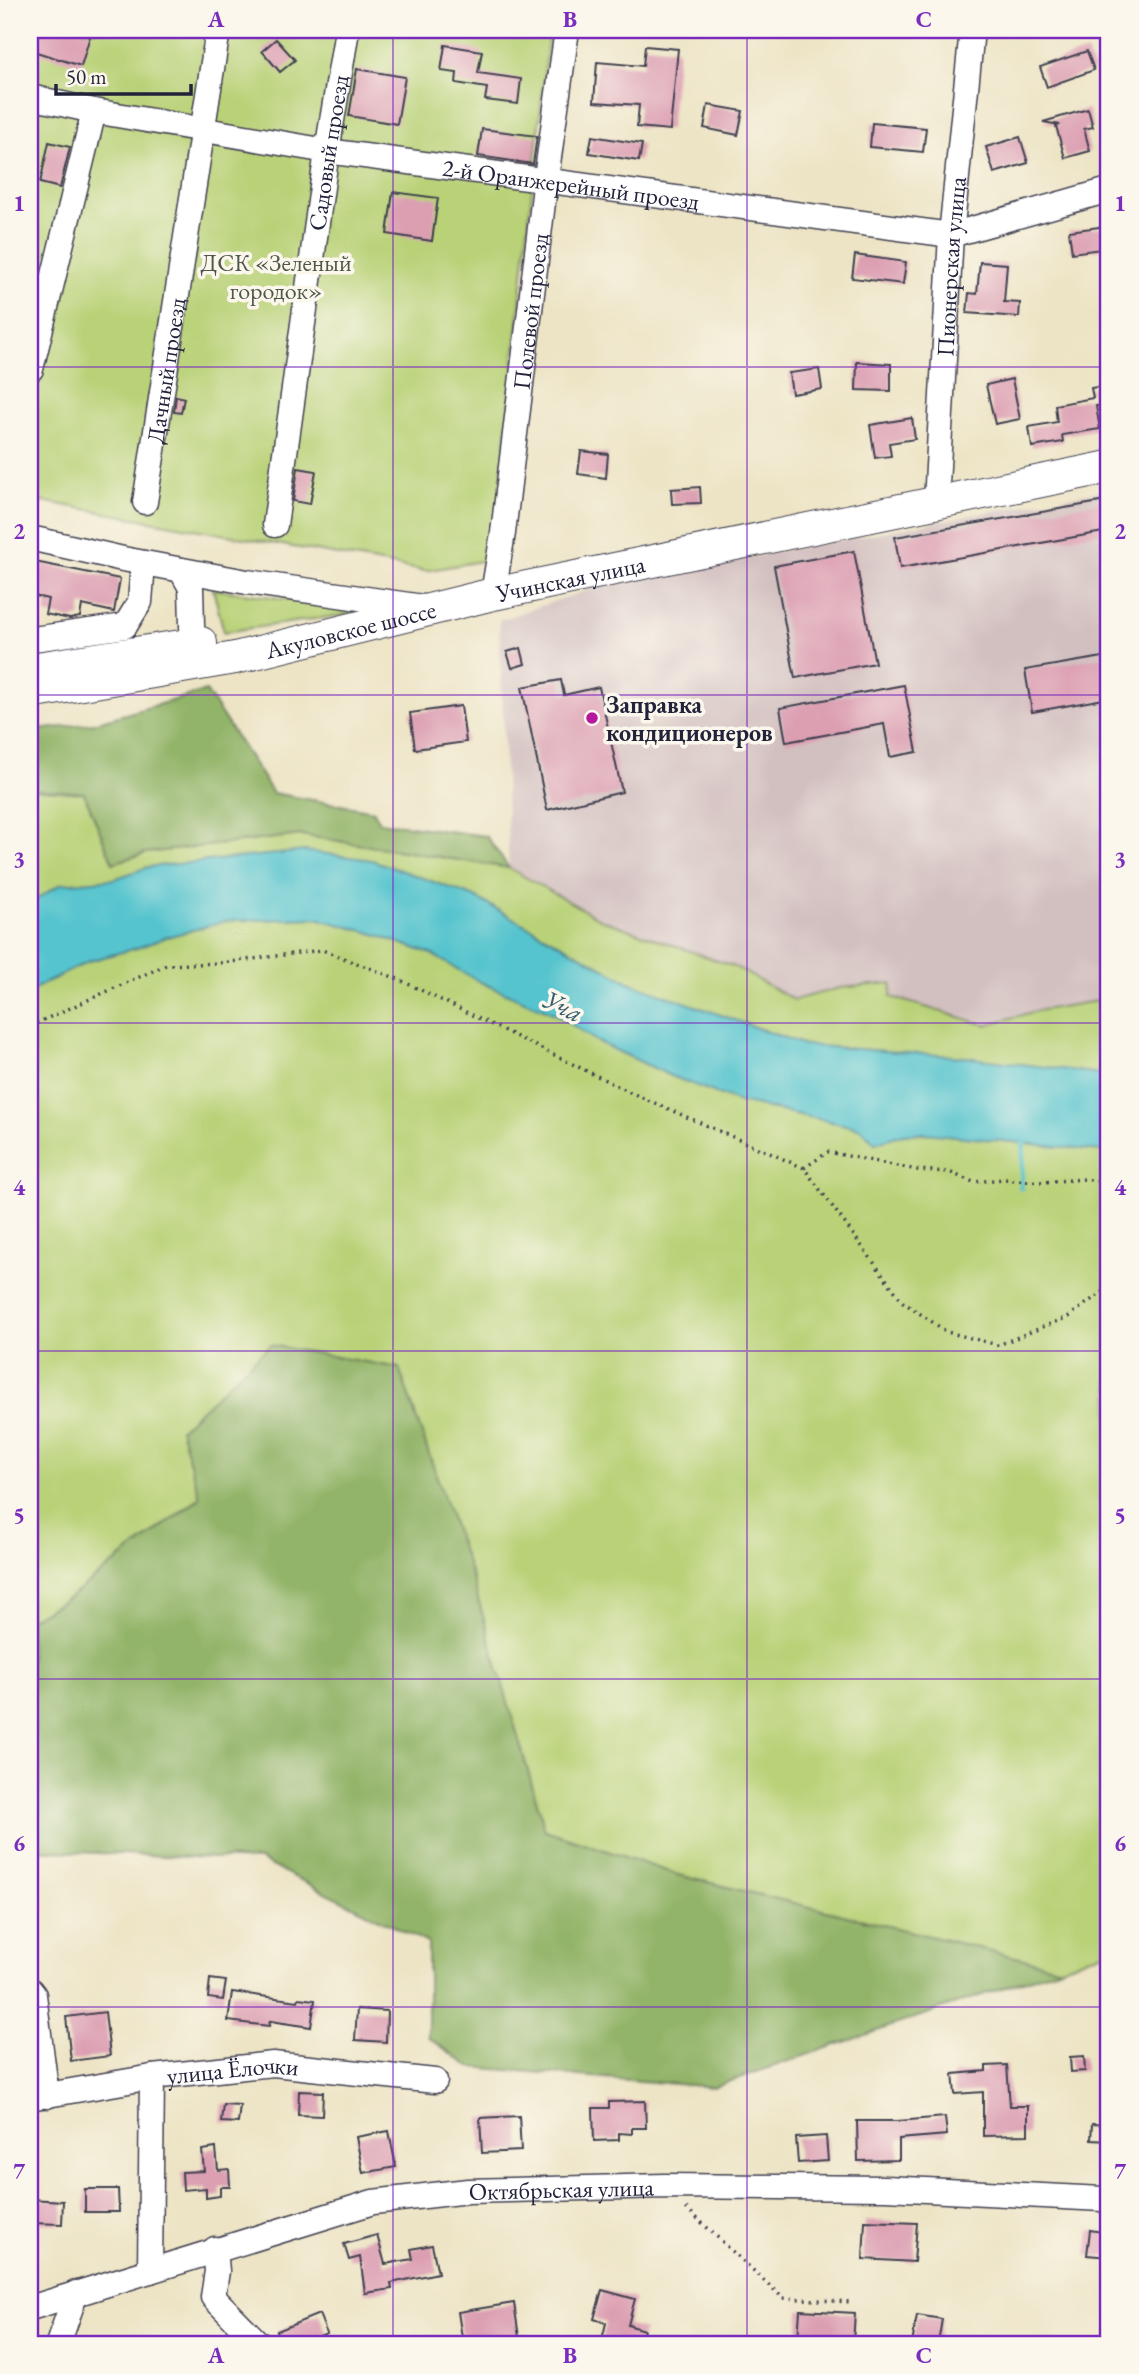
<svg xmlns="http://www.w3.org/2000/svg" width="1139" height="2374" viewBox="0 0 1139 2374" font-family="'EB Garamond',serif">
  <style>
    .industrial { fill: #d2bfbf }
    .green { fill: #b9d278; stroke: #6e7a5a; stroke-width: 2 }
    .forest { fill: #92b468; stroke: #5a6b52; stroke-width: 2 }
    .water { fill: #57c4ce; stroke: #3c7384; stroke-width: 2 }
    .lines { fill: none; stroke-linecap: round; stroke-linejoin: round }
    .stream { stroke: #57c4ce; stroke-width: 5 }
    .building { fill: #dc9fb2 }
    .minor-casing { stroke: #403f50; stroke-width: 27 }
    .major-casing { stroke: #403f50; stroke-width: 34 }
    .path { stroke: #403f50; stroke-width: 3.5; stroke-dasharray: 2 5; stroke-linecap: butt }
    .minor { stroke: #fff; stroke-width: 24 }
    .major { stroke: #fff; stroke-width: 32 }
    .grid { fill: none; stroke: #7b2cbf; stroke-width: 2; stroke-opacity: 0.55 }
    .poi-dot { fill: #b5179e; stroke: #fbf7ec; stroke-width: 2.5 }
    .labels { text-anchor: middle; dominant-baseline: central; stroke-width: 7; stroke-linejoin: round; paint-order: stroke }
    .street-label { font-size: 24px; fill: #22223b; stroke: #fbf7ec }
    .park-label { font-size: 24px; fill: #4f574d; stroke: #fbf7ec }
    .poi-label { font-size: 24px; font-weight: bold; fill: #22223b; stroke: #fbf7ec; text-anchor: start }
    .water-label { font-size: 26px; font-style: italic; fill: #355b6e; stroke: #fbf7ec }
    .neatline { fill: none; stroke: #7b2cbf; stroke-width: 2.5 }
    .grid-label { font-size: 23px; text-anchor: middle; font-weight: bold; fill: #7b2cbf }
  </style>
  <rect width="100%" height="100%" fill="#fbf7ec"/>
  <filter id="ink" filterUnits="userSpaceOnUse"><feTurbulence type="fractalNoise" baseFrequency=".0143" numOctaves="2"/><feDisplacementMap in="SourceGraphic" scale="14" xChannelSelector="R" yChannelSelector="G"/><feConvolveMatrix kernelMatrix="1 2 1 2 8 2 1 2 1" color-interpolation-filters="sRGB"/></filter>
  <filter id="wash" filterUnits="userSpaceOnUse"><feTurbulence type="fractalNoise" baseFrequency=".00686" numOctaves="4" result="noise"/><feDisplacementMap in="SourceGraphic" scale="28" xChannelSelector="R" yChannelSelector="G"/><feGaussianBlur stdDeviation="1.57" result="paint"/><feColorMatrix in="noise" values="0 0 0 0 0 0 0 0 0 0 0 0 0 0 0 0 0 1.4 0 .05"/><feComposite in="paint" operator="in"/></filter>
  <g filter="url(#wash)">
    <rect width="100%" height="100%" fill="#ede4c5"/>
    <!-- industrial -->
    <polygon class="industrial" points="1109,489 1109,999 1036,1011 986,1025 891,997 892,983 840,988 794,1001 735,967 600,919 509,868 499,620 603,585"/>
    <!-- green -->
    <g class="green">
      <polygon points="30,30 549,30 493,559 425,571 30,499"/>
      <polygon points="213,589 371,611 224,632"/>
      <polygon points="30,789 84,792 113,863 146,853 301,835 509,868 600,919 735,967 794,1000 840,988 892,983 891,997 986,1025 1036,1011 1109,999 1109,1950 1061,1968 678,1875 545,1830 471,1575 200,1497 69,1598 30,1619"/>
    </g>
    <!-- forest -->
    <g class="forest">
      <polygon points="206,691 273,793 374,811 379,822 486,836 509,868 301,835 146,853 113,863 84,793 30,789 30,731 94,723"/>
      <polygon points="270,1345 399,1368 471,1575 545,1830 678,1875 1061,1968 713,2087 470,2067 428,2037 428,1943 260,1860 30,1850 30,1619 69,1598 200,1498 180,1429"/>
    </g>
    <!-- water -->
    <polygon class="water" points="305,851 372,860 473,896 631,983 805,1045 965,1057 1109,1075 1109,1152 925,1133 903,1134 875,1143 860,1128 739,1102 671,1076 598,1042 555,1014 480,982 431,954 371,933 316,918 226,921 167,937 137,948 89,961 30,991 30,903 61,884 114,879 148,867"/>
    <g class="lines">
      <!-- stream -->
      <polyline class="stream" points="1021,1188 1024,1138"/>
    </g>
    <g id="blocks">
      <!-- building -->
      <g class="building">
        <polygon points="32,30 80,30 91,33 81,66 30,50"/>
        <polygon points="276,39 295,60 280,72 262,51"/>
        <polygon points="445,45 482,51 478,73 521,79 518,104 485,100 487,88 456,83 457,73 441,71"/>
        <polygon points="645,46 678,49 670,130 637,127 639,105 594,102 597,62 643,66"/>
        <polygon points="1087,51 1094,70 1047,87 1040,67"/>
        <polygon points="357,69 405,77 397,124 349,116"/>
        <polygon points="708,105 743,111 738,135 704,128"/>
        <polygon points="1088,109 1093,127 1084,129 1090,151 1065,158 1056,126 1060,125 1043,122"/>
        <polygon points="872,123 926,128 923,152 870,147"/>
        <polygon points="482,129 537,136 533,164 478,156"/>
        <polygon points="592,136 642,144 639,161 589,153"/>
        <polygon points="1020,137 1028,163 994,173 986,147"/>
        <polygon points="49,142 70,147 60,188 40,183"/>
        <polygon points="393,192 438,198 432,241 387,234"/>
        <polygon points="1107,226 1109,248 1072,253 1069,231"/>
        <polygon points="855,255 906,262 903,284 852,278"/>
        <polygon points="980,262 1007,264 1004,302 1020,303 1019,317 967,313 969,293 977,294"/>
        <polygon points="857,362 891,364 891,391 856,390"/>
        <polygon points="819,369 822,389 792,394 789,373"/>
        <polygon points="1012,379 1020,419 995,424 986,385"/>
        <polygon points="1109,385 1109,404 1096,406 1100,429 1062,435 1063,442 1032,447 1029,427 1057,422 1055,405 1093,398 1091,388"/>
        <polygon points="176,396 184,398 181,413 174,412"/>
        <polygon points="912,418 915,439 889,443 891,456 875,458 870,425"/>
        <polygon points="581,451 608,454 606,478 578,474"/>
        <polygon points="298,468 316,471 310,504 293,501"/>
        <polygon points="700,487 701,503 672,504 671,489"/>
        <polygon points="1106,501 1109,531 900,568 895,537"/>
        <polygon points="854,551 875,663 795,678 774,566"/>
        <polygon points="30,561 120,579 114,612 82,605 80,617 70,619 45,614 48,599 30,595"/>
        <polygon points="521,648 525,664 512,668 507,652"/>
        <polygon points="1109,656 1109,698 1032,712 1025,670"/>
        <polygon points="561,680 564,695 599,687 622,792 547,810 522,687"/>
        <polygon points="904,685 917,752 890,757 884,724 786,742 780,708"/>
        <polygon points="461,706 466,742 415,749 410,713"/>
        <polygon points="210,1979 226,1981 223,2000 208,1998"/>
        <polygon points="232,1992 298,2001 299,1998 315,2000 311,2027 270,2021 269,2026 228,2021"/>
        <polygon points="357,2009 387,2011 386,2042 355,2040"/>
        <polygon points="105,2012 110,2056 71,2061 66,2017"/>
        <polygon points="1084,2056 1085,2071 1071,2072 1070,2057"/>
        <polygon points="1007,2065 1010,2106 1028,2106 1028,2135 983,2136 983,2092 955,2094 953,2074 986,2071 986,2066"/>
        <polygon points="299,2091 323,2092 322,2116 298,2115"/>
        <polygon points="645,2101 646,2128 632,2128 632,2134 619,2133 619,2140 594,2141 593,2108 609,2108 609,2102"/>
        <polygon points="223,2104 240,2105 238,2123 221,2122"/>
        <polygon points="519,2116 521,2151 482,2153 480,2118"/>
        <polygon points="945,2117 947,2135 899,2139 899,2160 858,2161 857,2121 898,2121"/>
        <polygon points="1092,2124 1109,2125 1109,2141 1091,2140"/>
        <polygon points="389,2131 396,2167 363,2173 356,2137"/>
        <polygon points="826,2136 828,2161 798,2163 796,2138"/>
        <polygon points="216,2148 218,2170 229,2169 230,2187 220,2187 220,2196 206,2198 206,2188 183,2190 182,2172 204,2171 202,2150"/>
        <polygon points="85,2189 118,2189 119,2212 85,2212"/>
        <polygon points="30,2199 63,2201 62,2224 30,2223"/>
        <polygon points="865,2221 917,2223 914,2262 863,2259"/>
        <polygon points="1090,2230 1109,2233 1109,2257 1087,2255"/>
        <polygon points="377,2235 385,2264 413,2259 411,2249 432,2245 438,2273 391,2283 392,2289 365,2293 360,2257 349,2260 344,2244"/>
        <polygon points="602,2290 635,2299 628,2325 644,2330 640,2344 601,2344 606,2323 594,2319"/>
        <polygon points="514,2303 519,2337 463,2344 458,2312"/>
        <polygon points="800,2310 855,2313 853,2343 798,2340"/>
        <polygon points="319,2314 327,2334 301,2344 282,2344 277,2331"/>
        <polygon points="917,2315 942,2319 938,2344 912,2344"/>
      </g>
    </g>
  </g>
  <g filter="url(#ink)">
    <use href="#blocks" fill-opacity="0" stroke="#403f50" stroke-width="2"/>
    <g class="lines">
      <defs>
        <g id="minor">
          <path id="s1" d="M30,97L94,111L327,151L951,235L1109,190"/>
          <polyline points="31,369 94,111"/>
          <path id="s2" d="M145,502L218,30"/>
          <path id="s3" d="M936,502L951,235L972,30"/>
          <path id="s4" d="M275,525L327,151L347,30"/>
          <polyline points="30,538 123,559 247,582 423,607"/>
          <polyline points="181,570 191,588 193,661"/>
          <path id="s5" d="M493,594L503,533L546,178L567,30"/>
          <polyline points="30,637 33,639 125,626 140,602 143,563"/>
          <polyline points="30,1990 34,1995 47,2096"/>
          <path id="s6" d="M30,2098L152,2077L273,2064L435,2081"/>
          <polyline points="215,2249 217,2271 213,2297 259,2344"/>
          <polyline points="150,2271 152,2077"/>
          <path id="s7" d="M30,2308L373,2202L468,2191L664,2186L886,2188L1103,2199L1109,2203"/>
          <polyline points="58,2344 76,2293"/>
        </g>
        <g id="major">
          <polyline points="30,669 201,643"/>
          <path id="s8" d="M30,693L235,658L493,594L1109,467"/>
        </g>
      </defs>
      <!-- minor casing -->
      <use href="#minor" class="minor-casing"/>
      <!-- major casing -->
      <use href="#major" class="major-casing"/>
      <!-- path -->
      <g class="path">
        <polyline points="30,1026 166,965 222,963 322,950 398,979 634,1094 804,1168 903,1302 947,1332 998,1345 1068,1317 1109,1287"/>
        <polyline points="804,1168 828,1152 917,1170 949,1172 973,1182 1004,1179 1042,1182 1085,1179 1109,1183"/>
        <polyline points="686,2208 783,2298 852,2302"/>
      </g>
      <!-- minor -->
      <use href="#minor" class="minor"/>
      <!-- major -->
      <use href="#major" class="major"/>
    </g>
  </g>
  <!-- grid -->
  <path class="grid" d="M393,30V2344M747,30V2344M30,367H1109M30,695H1109M30,1023H1109M30,1351H1109M30,1679H1109M30,2007H1109"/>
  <!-- markers -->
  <circle class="poi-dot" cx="592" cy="718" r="7"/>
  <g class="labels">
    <!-- street labels -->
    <g class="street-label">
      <text stroke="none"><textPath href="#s4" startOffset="376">Садовый проезд</textPath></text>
      <text stroke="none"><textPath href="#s1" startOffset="548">2-й Оранжерейный проезд</textPath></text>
      <text stroke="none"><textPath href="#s3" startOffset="236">Пионерская улица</textPath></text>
      <text stroke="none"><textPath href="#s5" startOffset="285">Полевой проезд</textPath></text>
      <text stroke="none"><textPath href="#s2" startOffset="133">Дачный проезд</textPath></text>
      <text stroke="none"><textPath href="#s8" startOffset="553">Учинская улица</textPath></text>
      <text stroke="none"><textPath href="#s8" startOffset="327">Акуловское шоссе</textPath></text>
      <text stroke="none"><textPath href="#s6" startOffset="205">улица Ёлочки</textPath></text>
      <text stroke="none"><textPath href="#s7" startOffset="548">Октябрьская улица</textPath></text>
    </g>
    <!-- park labels -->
    <g class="park-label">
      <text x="276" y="262">ДСК «Зеленый<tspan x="276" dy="28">городок»</tspan></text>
    </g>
    <!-- poi labels -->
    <g class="poi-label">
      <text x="606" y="704">Заправка<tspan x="606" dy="28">кондиционеров</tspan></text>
    </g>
    <!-- water labels -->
    <g class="water-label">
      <text transform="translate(563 1006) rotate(26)">Уча</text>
    </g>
  </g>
  <!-- margin -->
  <rect width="1139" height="2374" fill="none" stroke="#fbf7ec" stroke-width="77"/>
  <!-- scale -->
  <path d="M56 84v10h135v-10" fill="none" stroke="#22223b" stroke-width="3.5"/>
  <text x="66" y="84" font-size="21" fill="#22223b" stroke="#fbf7ec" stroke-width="5" paint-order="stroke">50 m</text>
  <rect x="38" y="38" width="1062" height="2298" class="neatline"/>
  <g class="grid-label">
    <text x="216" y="27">A</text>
    <text x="570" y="27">B</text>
    <text x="924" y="27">C</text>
    <text x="19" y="211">1</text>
    <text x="1120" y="211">1</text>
    <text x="19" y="539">2</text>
    <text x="1120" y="539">2</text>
    <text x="19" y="867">3</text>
    <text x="1120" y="867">3</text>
    <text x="19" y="1195">4</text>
    <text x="1120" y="1195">4</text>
    <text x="19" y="1523">5</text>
    <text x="1120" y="1523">5</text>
    <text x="19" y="1851">6</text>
    <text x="1120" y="1851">6</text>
    <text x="19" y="2179">7</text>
    <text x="1120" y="2179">7</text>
    <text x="216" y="2363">A</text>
    <text x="570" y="2363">B</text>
    <text x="924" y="2363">C</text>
  </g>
</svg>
